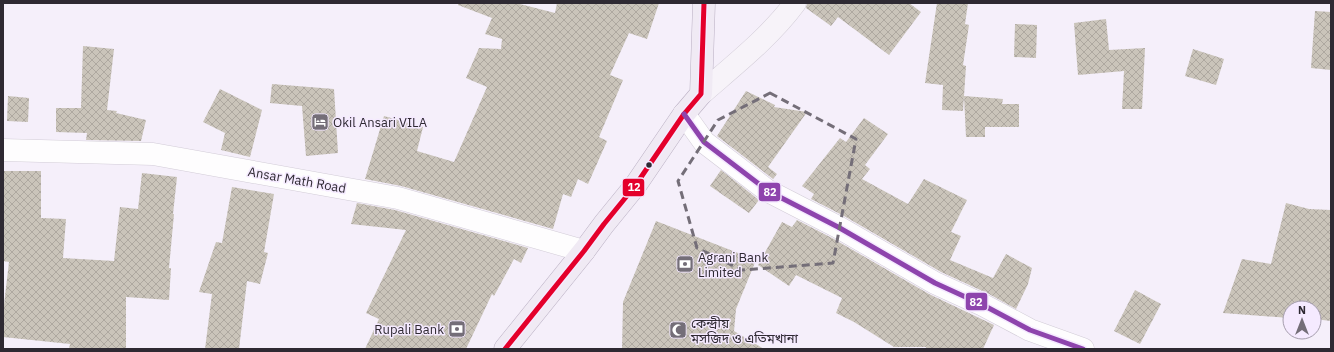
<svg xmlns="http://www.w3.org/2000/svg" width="1334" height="352" viewBox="0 0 1334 352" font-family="'IBM Plex Sans','Noto Sans Bengali',sans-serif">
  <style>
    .building { fill: url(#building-cross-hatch) }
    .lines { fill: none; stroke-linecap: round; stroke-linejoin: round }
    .minor-casing { stroke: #d2ccd7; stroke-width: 23 }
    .secondary-casing { stroke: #d2ccd7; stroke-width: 23 }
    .primary-casing { stroke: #bab0c3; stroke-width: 23 }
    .minor { stroke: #fefdfe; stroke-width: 22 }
    .secondary { stroke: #f7f3f9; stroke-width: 22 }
    .primary { stroke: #f0eaf4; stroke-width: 22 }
    .bus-1-casing { stroke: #f5eaff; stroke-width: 8 }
    .bus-2-casing { stroke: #f5eaff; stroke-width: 8 }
    .bus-1 { stroke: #e4002b; stroke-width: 5 }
    .bus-2 { stroke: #8e44ad; stroke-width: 5 }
    .marked { fill: none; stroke: #746e78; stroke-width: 3; stroke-dasharray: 8 5; stroke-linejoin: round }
    .bus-dot { fill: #2e2932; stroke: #f5eaff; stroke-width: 1.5 }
    .labels { text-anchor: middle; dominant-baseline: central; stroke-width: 3; stroke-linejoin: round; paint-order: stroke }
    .poi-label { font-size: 13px; fill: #2e2932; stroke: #f5eaff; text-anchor: start }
    .street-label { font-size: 13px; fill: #2e2932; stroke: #f5eaff }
    .line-badge { stroke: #f5eaff; stroke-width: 1.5 }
    .badge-label { font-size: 11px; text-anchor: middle; font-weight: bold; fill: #fff }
  </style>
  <defs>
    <pattern id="building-cross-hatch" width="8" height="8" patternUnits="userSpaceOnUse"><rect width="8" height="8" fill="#cac4ba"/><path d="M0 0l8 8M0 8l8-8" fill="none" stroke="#aea8a0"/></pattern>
  </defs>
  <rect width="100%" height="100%" fill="#f5effa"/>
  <!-- building -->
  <g class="building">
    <polygon points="458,3 516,3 555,13 557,3 659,3 647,39 629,33 610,75 623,80 599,137 607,141 588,184 578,179 571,197 563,194 553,229 401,186 365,179 384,116 423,127 417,151 454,162 487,87 466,78 479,48 501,49 502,39 485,34 492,18 458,5"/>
    <polygon points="807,3 909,3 921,12 889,55 838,17 831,26 806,8"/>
    <polygon points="937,3 968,3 965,24 969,25 963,65 966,66 963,111 942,110 943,85 925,83"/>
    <polygon points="1315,11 1331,12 1331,70 1311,68"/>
    <polygon points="1106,19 1109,50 1145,48 1142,109 1122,109 1124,71 1078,75 1074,23"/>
    <polygon points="1015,24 1037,25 1036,58 1014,57"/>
    <polygon points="83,46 114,49 107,110 117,111 116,113 146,120 141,141 86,140 87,133 56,132 56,108 81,108"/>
    <polygon points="1193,49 1224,59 1216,85 1185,76"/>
    <polygon points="272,84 334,89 338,153 306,156 302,106 270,103"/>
    <polygon points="220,89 262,110 250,157 221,150 225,133 203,122"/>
    <polygon points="746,91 775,105 774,107 807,112 768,167 777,174 773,179 717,136"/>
    <polygon points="8,96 29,98 28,122 7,121"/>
    <polygon points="964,96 1003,99 1002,104 1019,104 1019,127 985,127 985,137 966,137"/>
    <polygon points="864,118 888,134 865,165 870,169 862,179 908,204 924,179 967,200 951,232 961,236 950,260 993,278 1006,254 1032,268 1028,284 1016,309 989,294 941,272 844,216 811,199 814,194 802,186 840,138 846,142"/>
    <polygon points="721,170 759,200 749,213 710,186"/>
    <polygon points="3,171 41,171 41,218 66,219 63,258 114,261 120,207 138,209 142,173 177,177 173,214 174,214 169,268 171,268 169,300 126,297 126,349 69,349 70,344 3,337 3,313 9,262 3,261"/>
    <polygon points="232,187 274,194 264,252 268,253 260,284 247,281 239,349 205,349 212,294 199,292 216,242 222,243"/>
    <polygon points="357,203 395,210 528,248 521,263 514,259 494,296 492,294 466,349 365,349 379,319 366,313 406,230 351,224"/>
    <polygon points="1286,203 1309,209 1331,210 1331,321 1314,319 1314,308 1290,308 1290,318 1223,313 1242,259 1271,264"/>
    <polygon points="797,220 832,238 929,294 994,325 983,349 926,349 926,347 894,347 854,322 836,313 842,298 796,275 789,286 758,265 782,222 792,227"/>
    <polygon points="656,221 756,260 736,309 734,331 764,349 622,349 623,302"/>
    <polygon points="1135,290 1161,304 1140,344 1114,331"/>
  </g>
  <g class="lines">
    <defs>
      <g id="minor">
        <polyline points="684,114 704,142 768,191 838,227 935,283 983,305 1030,330 1083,349"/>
        <polyline points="3,150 153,154 398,198 584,251"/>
      </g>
      <path id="secondary" d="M701,94C733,66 770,37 795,3"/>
      <polyline id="primary" points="505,349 584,251 604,224 635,186 684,114 701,94 704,3"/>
    </defs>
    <!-- minor casing -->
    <use href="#minor" class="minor-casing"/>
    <!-- secondary casing -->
    <use href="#secondary" class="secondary-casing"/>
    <!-- primary casing -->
    <use href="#primary" class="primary-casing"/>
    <!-- minor -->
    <use href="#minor" class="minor"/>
    <!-- secondary -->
    <use href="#secondary" class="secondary"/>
    <!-- primary -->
    <use href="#primary" class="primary"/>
    <defs>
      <polyline id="bus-1" points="505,349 584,251 604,224 635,186 684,114 701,94 704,3"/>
      <polyline id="bus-2" points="684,114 704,142 768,191 838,227 935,283 983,305 1030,330 1083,349"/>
    </defs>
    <!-- bus-1 casing -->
    <use href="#bus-1" class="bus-1-casing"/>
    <!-- bus-2 casing -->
    <use href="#bus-2" class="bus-2-casing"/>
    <!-- bus-1 -->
    <use href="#bus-1" class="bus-1"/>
    <!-- bus-2 -->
    <use href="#bus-2" class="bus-2"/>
  </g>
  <!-- marked area -->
  <path class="marked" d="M770,93L856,139L833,263L742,270L697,248L678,181L718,120Z"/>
  <!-- icons -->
  <defs>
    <symbol id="hotel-square" viewBox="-11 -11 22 22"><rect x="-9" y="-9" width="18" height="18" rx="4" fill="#746e78" stroke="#f5eaff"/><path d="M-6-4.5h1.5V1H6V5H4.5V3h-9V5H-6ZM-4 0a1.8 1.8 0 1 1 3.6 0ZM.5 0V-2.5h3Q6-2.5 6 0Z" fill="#fff"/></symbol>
    <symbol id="bank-square" viewBox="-11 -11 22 22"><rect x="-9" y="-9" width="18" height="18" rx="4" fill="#746e78" stroke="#f5eaff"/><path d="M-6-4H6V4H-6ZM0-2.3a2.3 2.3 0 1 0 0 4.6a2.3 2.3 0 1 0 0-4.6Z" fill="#fff"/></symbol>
    <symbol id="mosque-square" viewBox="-11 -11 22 22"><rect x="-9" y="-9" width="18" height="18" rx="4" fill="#746e78" stroke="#f5eaff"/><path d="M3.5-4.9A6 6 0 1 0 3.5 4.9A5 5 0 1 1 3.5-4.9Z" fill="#fff"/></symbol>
  </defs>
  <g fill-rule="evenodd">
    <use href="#hotel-square" x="310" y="112" width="20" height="20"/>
    <use href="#bank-square" x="675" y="254" width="20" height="20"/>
    <use href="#bank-square" x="447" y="319" width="20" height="20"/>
    <use href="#mosque-square" x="668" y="320" width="20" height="20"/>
  </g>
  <!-- markers -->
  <circle class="bus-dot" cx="649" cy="165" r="3.5"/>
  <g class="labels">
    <!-- poi labels -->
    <g class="poi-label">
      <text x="333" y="122">Okil Ansari VILA</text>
      <text x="698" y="257">Agrani Bank<tspan x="698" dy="15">Limited</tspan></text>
      <text x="691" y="323">কেন্দ্রীয়<tspan x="691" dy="15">মসজিদ ও এতিমখানা</tspan></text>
      <text x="444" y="329" text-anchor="end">Rupali Bank</text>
    </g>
    <!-- street labels -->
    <g class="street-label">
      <text transform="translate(297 180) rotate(10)">Ansar Math Road</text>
    </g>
  </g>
  <g class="line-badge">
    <rect x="622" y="178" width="23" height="19" rx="4" fill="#e4002b"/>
    <rect x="758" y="182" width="23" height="20" rx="4" fill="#8e44ad"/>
    <rect x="965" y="292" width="23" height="19" rx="4" fill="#8e44ad"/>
  </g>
  <g class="badge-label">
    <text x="634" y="191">12</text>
    <text x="770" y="196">82</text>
    <text x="976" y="306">82</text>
  </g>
  <!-- border -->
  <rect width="1334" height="352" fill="none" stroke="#2e2932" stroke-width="8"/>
  <!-- north arrow -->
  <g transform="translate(1302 320)"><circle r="19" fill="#f5eaff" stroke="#a59dad"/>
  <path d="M0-3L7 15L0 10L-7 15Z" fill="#746e78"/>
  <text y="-6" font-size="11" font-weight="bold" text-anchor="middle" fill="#2e2932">N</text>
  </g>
</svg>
